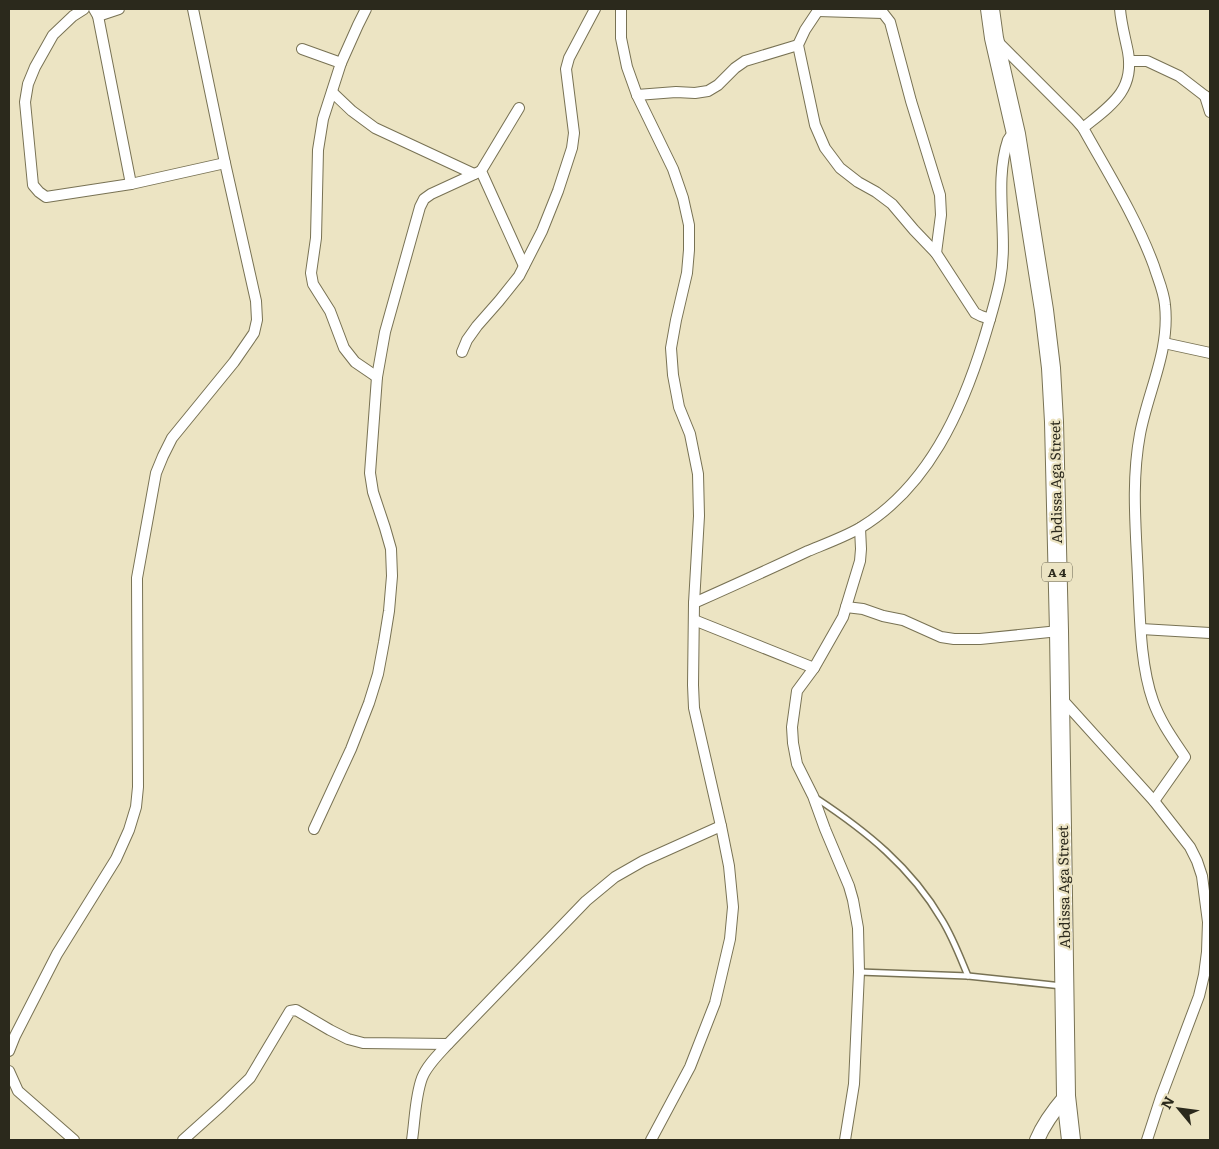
<svg xmlns="http://www.w3.org/2000/svg" width="1219" height="1149" viewBox="0 0 1219 1149" font-family="Literata,serif">
  <style>
    .lines { fill: none; stroke-linecap: round; stroke-linejoin: round }
    .service-casing { stroke: #787254; stroke-width: 8 }
    .minor-casing { stroke: #787254; stroke-width: 12 }
    .tertiary-casing { stroke: #787254; stroke-width: 16 }
    .trunk-casing { stroke: #787254; stroke-width: 20 }
    .service { stroke: #fff; stroke-width: 5 }
    .minor { stroke: #fff; stroke-width: 10 }
    .tertiary { stroke: #fff; stroke-width: 14 }
    .trunk { stroke: #fff; stroke-width: 18 }
    .labels { text-anchor: middle; dominant-baseline: central; stroke-width: 4.5; stroke-linejoin: round; paint-order: stroke }
    .shield { fill: #ece4c3; stroke: #65614e; stroke-width: 1 }
    .shield-label { font-size: 12px; font-weight: bold; fill: #2b291c }
    .street-label { font-size: 14px; fill: #2b291c; stroke: #ece4c3 }
  </style>
  <rect width="100%" height="100%" fill="#ece4c3"/>
  <g class="lines">
    <defs>
      <g id="service">
        <path d="M816,798C866,831 911,867 942,920C953,938 960,957 968,976"/>
        <polyline points="859,972 968,976 1062,986"/>
      </g>
      <g id="minor">
        <polyline points="84,9 73,16 53,35 35,67 28,84 25,102 33,185 39,192 46,197 131,184 225,163"/>
        <polyline points="94,9 98,16 131,184"/>
        <polyline points="621,9 621,38 627,67 637,95 673,169 683,198 689,225 689,250 687,273 676,320 671,348 673,375 679,407 690,434 698,474 699,516 694,603 693,685 694,708 721,826 729,866 733,907 730,939 715,1003 690,1067 651,1140"/>
        <polyline points="819,9 805,30 798,45 815,125 825,148 840,168 858,182 876,192 892,204 914,230 936,253 975,313 981,316 990,319"/>
        <polyline points="818,11 883,13 890,22 911,101 940,195 941,215 936,253"/>
        <polyline points="98,16 119,9"/>
        <path d="M996,40L1076,120L1083,128C1108,173 1136,217 1154,266C1158,279 1164,292 1165,305C1170,351 1148,391 1140,434C1131,482 1136,530 1138,578C1140,617 1140,664 1153,701C1160,721 1173,739 1185,757L1154,801"/>
        <polyline points="302,49 341,63 323,119 318,150 316,238 311,273 313,284 330,311 344,348 355,362 377,377"/>
        <polyline points="1129,61 1147,61 1179,76 1205,96 1210,99"/>
        <polyline points="341,63 358,25 366,9"/>
        <polyline points="332,92 352,111 375,128 474,174"/>
        <polyline points="637,95 676,92 695,93 708,91 718,85 735,68 745,61 798,45"/>
        <polyline points="1205,96 1210,112"/>
        <polyline points="519,108 481,171 524,266"/>
        <path d="M1083,128C1110,106 1135,91 1128,52C1125,37 1121,23 1120,9"/>
        <polyline points="1164,343 1210,353"/>
        <polyline points="462,352 467,340 477,326 499,301 519,276 542,231 558,191 572,148 574,133 566,69 569,58 595,9"/>
        <path d="M694,603C732,586 770,569 808,551C825,544 844,537 860,528C928,487 962,411 984,339C990,319 996,300 1000,280C1009,234 993,185 1008,140L1010,137L1016,134"/>
        <polyline points="846,607 863,609 883,616 903,620 941,637 954,639 980,639 1059,631"/>
        <polyline points="694,620 814,668"/>
        <polyline points="1141,629 1210,633"/>
        <polyline points="1060,697 1154,801 1190,847 1197,861 1202,876 1208,922 1207,952 1204,975 1199,996 1161,1097 1147,1140"/>
        <polyline points="314,829 351,749 369,703 378,674 384,642 389,611 392,576 391,549 385,528 373,492 370,473 377,377 385,332 420,207 424,199 431,194 481,171"/>
        <polyline points="9,1051 15,1036 57,954 116,859 129,830 136,807 138,787 137,578 156,473 163,456 172,438 234,362 254,333 257,320 256,301 225,163 193,9"/>
        <polyline points="9,1071 18,1091 74,1140"/>
        <polyline points="183,1140 222,1105 250,1078 290,1011 296,1010 330,1030 348,1039 363,1043 448,1044"/>
        <path d="M412,1140C415,1120 415,1097 422,1078C427,1065 439,1054 448,1044L586,901L615,877L643,861L721,826"/>
        <polyline points="845,1140 854,1084 859,972 858,928 853,900 849,886 825,829 813,796 797,764 793,743 792,727 797,691 814,668 843,617 846,607 860,561 861,549 860,528"/>
      </g>
      <path id="tertiary" d="M1037,1140C1044,1123 1054,1110 1066,1096"/>
      <polyline id="trunk" points="990,9 994,38 1016,134 1044,310 1051,368 1054,422 1059,631 1066,1096 1071,1140"/>
    </defs>
    <!-- service casing -->
    <use href="#service" class="service-casing"/>
    <!-- minor casing -->
    <use href="#minor" class="minor-casing"/>
    <!-- tertiary casing -->
    <use href="#tertiary" class="tertiary-casing"/>
    <!-- trunk casing -->
    <use href="#trunk" class="trunk-casing"/>
    <!-- service -->
    <use href="#service" class="service"/>
    <!-- minor -->
    <use href="#minor" class="minor"/>
    <!-- tertiary -->
    <use href="#tertiary" class="tertiary"/>
    <!-- trunk -->
    <use href="#trunk" class="trunk"/>
  </g>
  <g class="labels">
    <!-- shield labels -->
    <rect class="shield" x="1042" y="562.5" width="30" height="19" rx="4"/>
    <g class="shield-label">
      <text x="1057" y="572">A 4</text>
    </g>
    <!-- street labels -->
    <g class="street-label">
      <text transform="translate(1055 482) rotate(-91)">Abdissa Aga Street</text>
      <text transform="translate(1063 887) rotate(-91)">Abdissa Aga Street</text>
    </g>
  </g>
  <!-- border -->
  <rect width="1219" height="1149" fill="none" stroke="#2b291c" stroke-width="20"/>
  <!-- north arrow -->
  <g transform="translate(1179 1109) rotate(299)" stroke="#ece4c3" stroke-width="4" paint-order="stroke">
  <path d="M0-4L9 19L0 12L-9 19Z" fill="#2b291c"/>
  <text y="-8" font-size="14" font-weight="bold" text-anchor="middle" fill="#2b291c">N</text>
  </g>
</svg>
